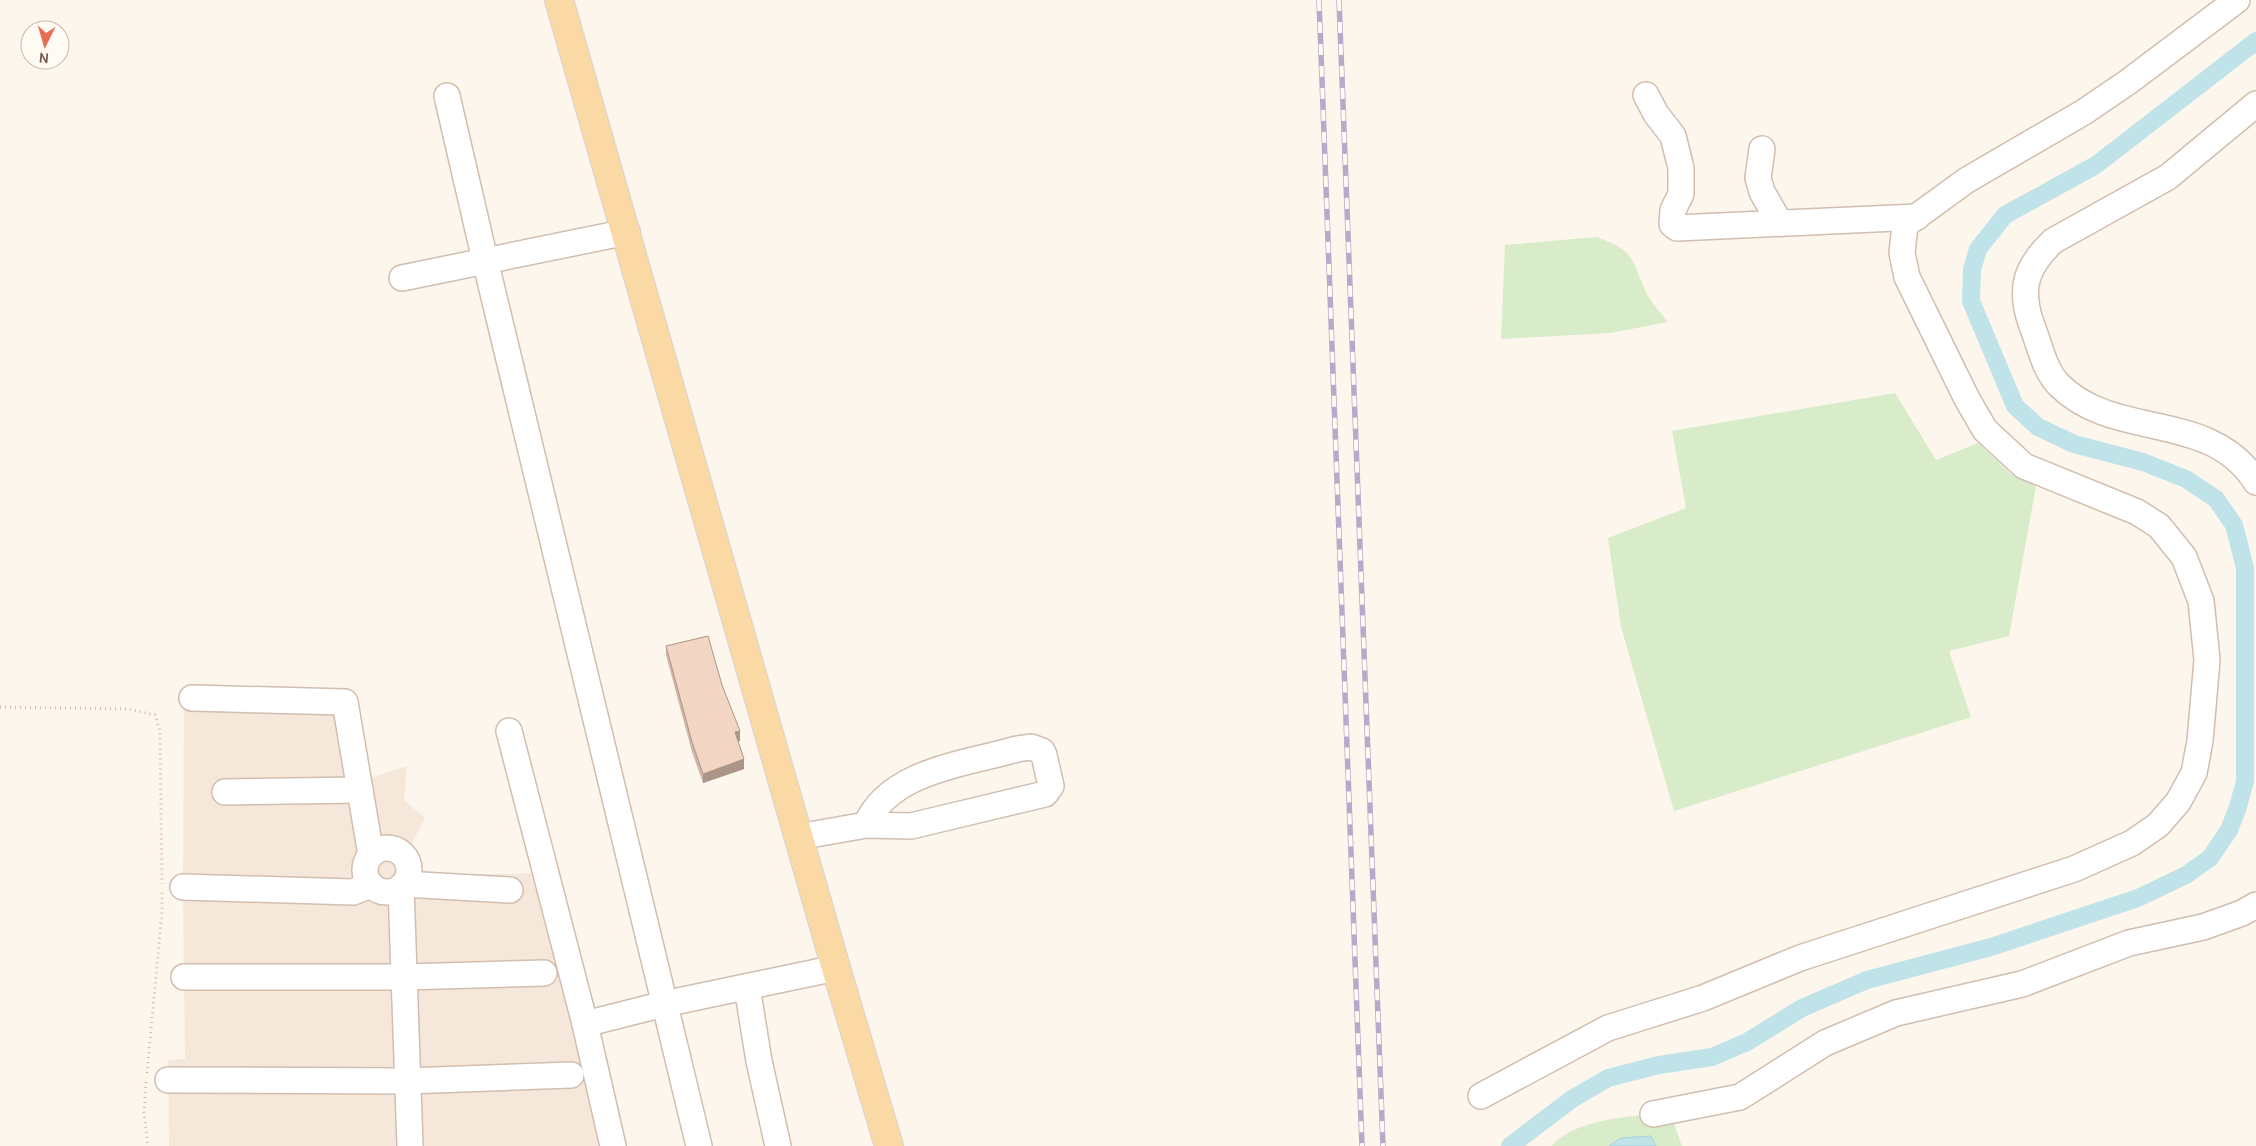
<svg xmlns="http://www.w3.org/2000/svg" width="2256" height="1146" viewBox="0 0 2256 1146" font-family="Cabin,sans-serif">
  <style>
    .residential { fill: #f5e8da }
    .green { fill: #d8ecc9 }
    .water { fill: #bfe3e8; stroke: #a5d3da }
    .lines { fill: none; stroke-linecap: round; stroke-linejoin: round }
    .canal { stroke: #bfe3e8; stroke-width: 18 }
    .minor-casing { stroke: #d1beb0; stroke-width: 28 }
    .major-casing { stroke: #dad1cd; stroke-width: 30 }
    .path { stroke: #d9b8a5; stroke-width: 3; stroke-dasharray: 1 4; stroke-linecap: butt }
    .minor { stroke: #fff; stroke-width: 25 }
    .major { stroke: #fbd9a5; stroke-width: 28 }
    .rail-casing { stroke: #b9a8c9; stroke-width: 5.5 }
    .rail { stroke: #fffaf3; stroke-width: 4; stroke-dasharray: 11; stroke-linecap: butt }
    .wall { fill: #d1b7a8 }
    .shaded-wall { fill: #aa9588 }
    .building { fill: #f3d5c3; stroke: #aa9588 }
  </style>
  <rect width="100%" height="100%" fill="#fdf6ec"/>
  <!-- residential -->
  <polygon class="residential" points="184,690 354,698 368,779 407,766 404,800 425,818 412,843 421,876 531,873 606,1146 169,1146 168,1060 185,1059 183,895"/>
  <!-- green -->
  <g class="green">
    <path d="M1597,237C1634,251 1630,255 1645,290C1650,301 1660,312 1668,322L1610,333L1501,339L1505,245Z"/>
    <polygon points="1895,393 1936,460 1978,443 2012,475 2036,486 2009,636 1949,651 1971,717 1674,811 1621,627 1608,538 1686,508 1672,431"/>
    <path d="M1653,1114L1674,1124L1682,1146H1552C1572,1121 1623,1117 1653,1114Z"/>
  </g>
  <!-- water -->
  <polygon class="water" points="1651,1136 1656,1146 1609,1146 1621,1138"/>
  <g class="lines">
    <!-- canal -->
    <polyline class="canal" points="1510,1146 1572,1099 1608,1078 1659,1065 1712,1057 1747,1042 1802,1008 1867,980 1991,947 2138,898 2186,875 2210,858 2229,830 2238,807 2245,781 2245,568 2234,525 2216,499 2186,479 2143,462 2074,444 2038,427 2015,406 1971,301 1972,270 1978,249 2005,215 2096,165 2256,41"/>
    <defs>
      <g id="minor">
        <polyline points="1646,95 1656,114 1673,136 1681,168 1681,194 1673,210 1672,224 1677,228 1917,217"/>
        <polyline points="447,96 485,260 699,1146"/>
        <path d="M2256,104L2168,177L2053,241C2026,267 2019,288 2031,323C2039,343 2044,370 2059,385C2115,441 2210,409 2256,482"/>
        <polyline points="1762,149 1758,178 1762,192 1780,223"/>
        <polyline points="402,278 627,232"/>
        <polyline points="192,698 345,702 371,855"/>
        <polyline points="509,731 585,1024 613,1146"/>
        <polyline points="225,792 360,790"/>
        <path d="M798,837L866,825L911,826L1045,794L1051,786L1044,755L1042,751L1031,747L1017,749C967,764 889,770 866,825"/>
        <circle cx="387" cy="870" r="22"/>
        <polyline points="404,884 510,890"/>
        <polyline points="183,887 353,892 371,885"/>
        <polyline points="401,887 410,1146"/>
        <polyline points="184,977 405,977 544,973"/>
        <polyline points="747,987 759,1061 778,1146"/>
        <polyline points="585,1024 664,1004 836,968"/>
        <polyline points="168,1080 407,1081 571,1075"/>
        <polyline points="1481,1096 1608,1028 1703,998 1800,958 2074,869 2132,843 2158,825 2178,802 2194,773 2200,741 2207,660 2201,601 2184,557 2159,526 2137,512 2024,466 1985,430 1967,399 1907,277 1902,253 1905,225 1967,180 2084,112 2128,82 2237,0"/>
        <polyline points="1653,1114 1740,1097 1825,1043 1896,1013 2022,984 2129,943 2203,927 2242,913 2256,905"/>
      </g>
      <polyline id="major" points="559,0 836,968 889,1146"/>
    </defs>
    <!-- minor casing -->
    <use href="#minor" class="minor-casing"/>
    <!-- major casing -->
    <use href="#major" class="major-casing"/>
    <!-- path -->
    <g class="path">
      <polyline points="0,707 128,709 155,715 160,731 162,884"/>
      <polyline points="147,1073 162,911 162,890"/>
      <polyline points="146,1082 144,1112 148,1146"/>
    </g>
    <!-- minor -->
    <use href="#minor" class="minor"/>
    <!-- major -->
    <use href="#major" class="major"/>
    <defs>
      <g id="rail">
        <polyline points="1319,0 1362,1146"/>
        <polyline points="1339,0 1383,1146"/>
      </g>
    </defs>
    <!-- rail casing -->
    <use href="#rail" class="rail-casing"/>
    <!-- rail -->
    <use href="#rail" class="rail"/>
  </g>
  <!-- wall -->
  <polygon class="wall" points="666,646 722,685 740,741 738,741 744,769 703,783 692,752 666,655"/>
  <!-- shaded-wall -->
  <g class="shaded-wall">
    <polygon points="740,731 740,741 735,742 735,732"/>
    <polygon points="744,759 744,769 703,783 703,774"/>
  </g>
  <!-- building -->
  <polygon class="building" points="708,636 722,685 740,731 735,732 744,759 703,774 692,742 666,646"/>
  <!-- north arrow -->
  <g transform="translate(45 45) rotate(185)"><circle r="24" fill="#fffaf3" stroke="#cabbb1"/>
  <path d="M0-4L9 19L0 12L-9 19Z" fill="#e76f51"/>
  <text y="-8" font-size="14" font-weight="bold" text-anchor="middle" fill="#7a5c4d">N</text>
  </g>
</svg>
